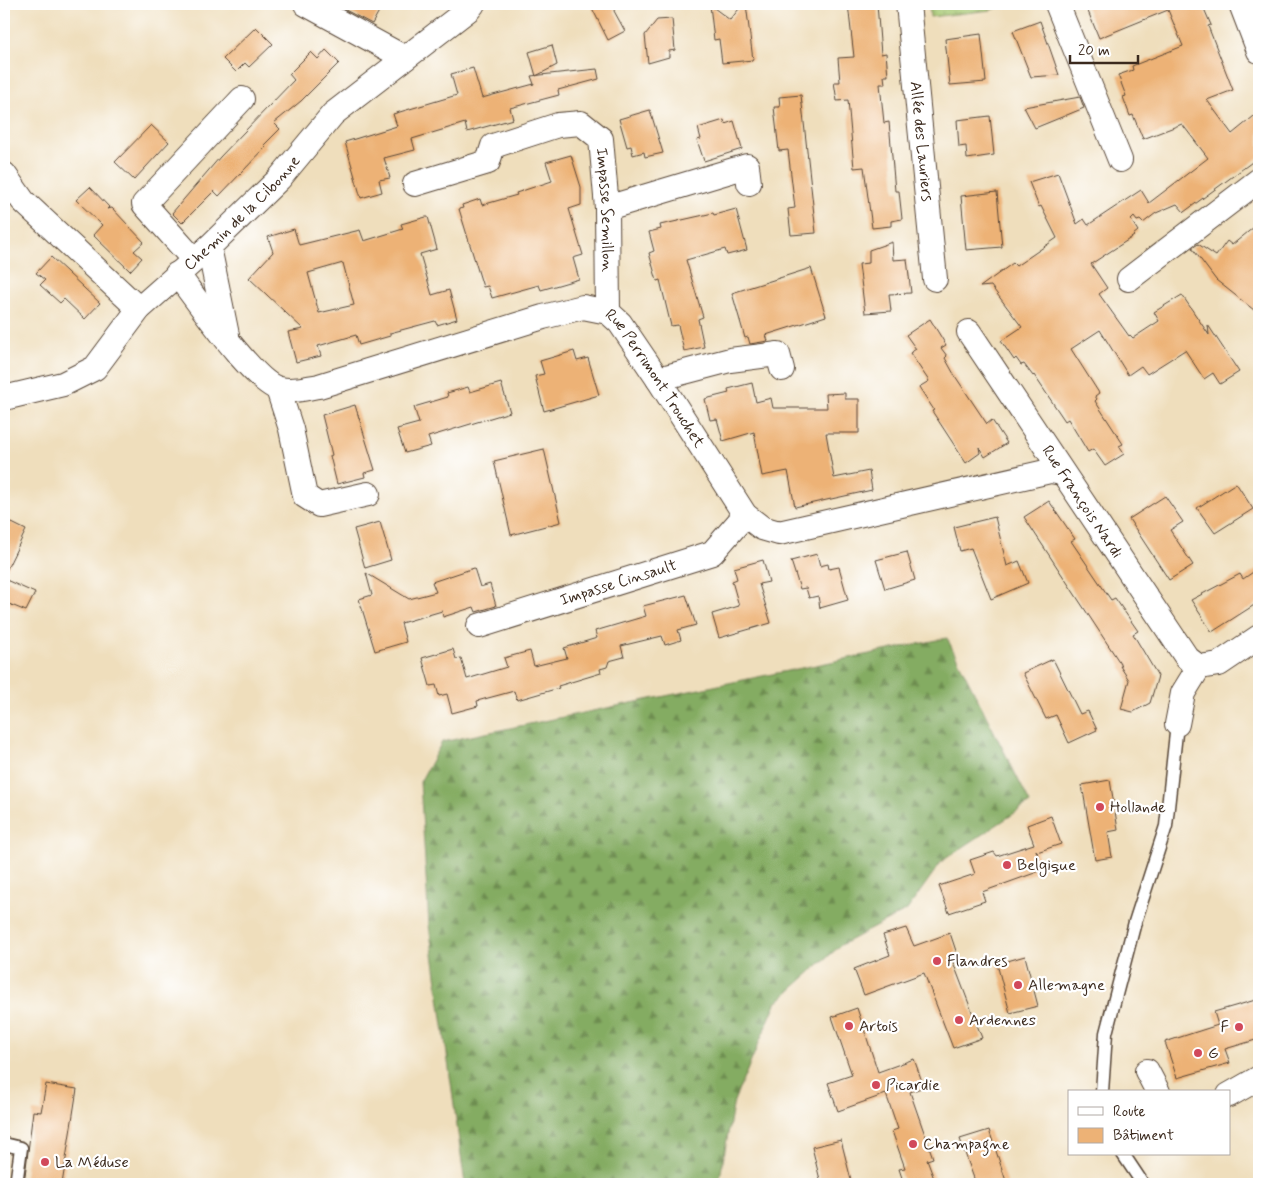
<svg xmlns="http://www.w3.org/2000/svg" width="1263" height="1188" viewBox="0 0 1263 1188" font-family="Mynerve,sans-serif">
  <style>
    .grass { fill: url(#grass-dots); stroke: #707847 }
    .forest { fill: url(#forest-firs); stroke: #606b40 }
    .building { fill: #edb276; fill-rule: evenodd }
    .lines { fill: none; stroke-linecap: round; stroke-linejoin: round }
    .lane-casing { stroke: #564536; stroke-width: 15 }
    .street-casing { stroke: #564536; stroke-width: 26 }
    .lane { stroke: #fff; stroke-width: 12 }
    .street { stroke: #fff; stroke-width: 24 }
    .poi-dot { fill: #d1495b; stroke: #fff; stroke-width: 2 }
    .labels { text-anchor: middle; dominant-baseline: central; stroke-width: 4.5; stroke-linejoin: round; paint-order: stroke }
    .street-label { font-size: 16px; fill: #3b2a1e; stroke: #fff }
    .poi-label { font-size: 16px; fill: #3b2a1e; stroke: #fff; text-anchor: start }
  </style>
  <defs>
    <pattern id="grass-dots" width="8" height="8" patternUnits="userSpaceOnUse" patternTransform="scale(1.25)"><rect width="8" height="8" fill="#a5c770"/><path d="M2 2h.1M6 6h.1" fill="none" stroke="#88a25b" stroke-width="1.8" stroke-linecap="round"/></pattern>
    <pattern id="forest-firs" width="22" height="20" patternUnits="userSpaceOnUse" patternTransform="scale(1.25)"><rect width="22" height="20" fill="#84ac62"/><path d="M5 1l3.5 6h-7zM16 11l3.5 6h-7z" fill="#6d8c50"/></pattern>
  </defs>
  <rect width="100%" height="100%" fill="#fff"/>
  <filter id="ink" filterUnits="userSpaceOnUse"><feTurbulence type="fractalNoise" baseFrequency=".02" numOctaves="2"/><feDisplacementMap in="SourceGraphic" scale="10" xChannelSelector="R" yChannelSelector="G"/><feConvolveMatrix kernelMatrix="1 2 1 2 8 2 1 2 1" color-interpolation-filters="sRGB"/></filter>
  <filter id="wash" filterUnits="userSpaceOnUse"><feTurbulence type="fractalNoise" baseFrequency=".0096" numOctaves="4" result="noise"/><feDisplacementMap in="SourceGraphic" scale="20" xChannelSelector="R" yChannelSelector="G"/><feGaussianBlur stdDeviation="1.12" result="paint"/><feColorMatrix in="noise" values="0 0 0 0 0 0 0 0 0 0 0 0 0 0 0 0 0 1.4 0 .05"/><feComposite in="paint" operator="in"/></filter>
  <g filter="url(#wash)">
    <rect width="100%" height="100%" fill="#efdebc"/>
    <!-- grass -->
    <polygon class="grass" points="929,4 1008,4 991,10 930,17"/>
    <!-- forest -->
    <polygon class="forest" points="947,638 1030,803 942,861 907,910 841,945 776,1003 734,1101 719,1183 465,1184 429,925 420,782 442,742"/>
    <g id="blocks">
      <!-- building -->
      <g class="building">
        <polygon points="334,4 383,4 372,24"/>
        <polygon points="590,4 616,4 614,11 625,31 608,40"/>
        <polygon points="743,4 746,4 753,60 722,63 719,39 714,40 710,5 730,20"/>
        <polygon points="848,4 877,4 881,54 886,53 888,76 884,76 885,84 880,84 884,123 889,122 895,191 899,191 902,219 891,221 891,226 872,228 864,167 854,168 848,100 837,101 834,82 840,82 838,58 854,57"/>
        <polygon points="1085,4 1202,4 1211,25 1208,26 1233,90 1207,100 1232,134 1259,112 1259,157 1184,212 1177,204 1156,213 1143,223 1140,220 1137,221 1134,217 1131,220 1138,231 1133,235 1134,236 1091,264 1107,288 1099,294 1129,336 1130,335 1133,338 1159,321 1154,312 1182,295 1209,335 1208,325 1239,372 1220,384 1213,373 1204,379 1185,350 1147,374 1141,366 1128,375 1100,330 1071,349 1099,393 1095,396 1097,399 1095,401 1123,444 1119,446 1124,454 1105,466 1093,449 1088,452 1068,419 1065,421 1034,375 1033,376 1024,364 1021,365 1016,358 1014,360 1001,341 1022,327 991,286 980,287 1013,263 1016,266 1057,238 1041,206 1039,207 1029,182 1058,173 1077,224 1084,219 1088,225 1141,190 1149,203 1208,158 1182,124 1143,139 1133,115 1130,116 1123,97 1126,96 1118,75 1133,70 1132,66 1183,46 1168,10 1099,38"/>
        <polygon points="672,19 675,50 669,51 669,57 648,63 645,35 657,20"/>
        <polygon points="1040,21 1050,49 1059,75 1031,77 1013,31"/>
        <polygon points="256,27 273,44 249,67 245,63 236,72 223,59"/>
        <polygon points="981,34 986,82 950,85 945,39"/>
        <polygon points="552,45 557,65 536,76 529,52"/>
        <polygon points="326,50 339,63 301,101 274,123 280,129 264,145 266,147 219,196 214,191 182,223 172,213 220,157 294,80 289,74 311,52 318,59"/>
        <polygon points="473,68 482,98 534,84 531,76 597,69 599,79 558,90 559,95 510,108 513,119 467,132 465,123 412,139 415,150 384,158 390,178 379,180 382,192 361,198 345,142 397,126 393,114 457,95 451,74"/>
        <polygon points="801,95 816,233 791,235 788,209 795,208 788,150 779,151 774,107 780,107 779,97"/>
        <polygon points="1080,97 1084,108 1035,128 1024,107"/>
        <polygon points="650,110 663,153 645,157 644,152 633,155 631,146 627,147 619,119"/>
        <polygon points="990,116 994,155 967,159 966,146 959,147 957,120"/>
        <polygon points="724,120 725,124 734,121 742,149 704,161 697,140 701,139 698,128"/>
        <polygon points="151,125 169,142 134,180 115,162"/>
        <polygon points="571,155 581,187 581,205 569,209 583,255 573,258 579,279 541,290 539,285 492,298 488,286 483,287 459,209 463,208 462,205 480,199 482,205 517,195 516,193 552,181 546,162"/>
        <polygon points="90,187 109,207 107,209 112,208 144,242 134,251 142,258 130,271 93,235 102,225 76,200"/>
        <polygon points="997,192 1002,247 966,250 961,196"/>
        <polygon points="736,209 747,250 727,255 725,249 686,260 703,317 698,319 704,347 684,351 678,325 671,326 660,280 657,281 649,253 654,251 649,232 661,229 660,225 713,213 714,215"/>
        <path d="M426,217H428L437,249L420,254L432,295L449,290L457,319L437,325L435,321L390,333V336L359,345L356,335L318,346L321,356L296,362L288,332L303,329L249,278L273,252L268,237L294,229L299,245L360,230L364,241L403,229L401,224ZM343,263L354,305L319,313L308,273Z"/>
        <polygon points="1259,223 1259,314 1216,280 1192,248 1198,244 1216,256 1227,241 1232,245"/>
        <polygon points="892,242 893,260 907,259 911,293 889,294 891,311 865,313 859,264 869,263 869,250"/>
        <polygon points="51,257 100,303 85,319 64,299 60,303 40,285 45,280 36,273"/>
        <polygon points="811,268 826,316 766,335 768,341 750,344 748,337 745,338 732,293"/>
        <polygon points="930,319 946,345 941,348 947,356 945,358 955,376 987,424 992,420 1007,443 985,457 979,447 980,453 966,463 932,411 934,410 919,387 929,381 910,353 916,349 906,335"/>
        <polygon points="574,351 577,361 588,358 599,395 544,411 535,376 544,374 540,361"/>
        <polygon points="501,383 510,412 428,437 431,446 405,453 397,429 419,423 414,407 448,397 447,393 468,387 470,392"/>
        <polygon points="752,383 756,402 771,398 773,408 827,408 826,394 845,393 845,399 859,399 859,433 826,433 834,478 869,471 872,490 795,507 788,471 762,476 754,432 723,441 717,419 710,420 705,399 729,393 728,389"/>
        <polygon points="355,405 375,470 364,473 365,477 337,484 330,456 332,455 322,415"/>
        <polygon points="544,449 561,522 511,535 494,461"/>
        <polygon points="1236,483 1253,509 1215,533 1197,508"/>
        <polygon points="1165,496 1183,522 1170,530 1193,565 1169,580 1129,519"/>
        <polygon points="1049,501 1075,539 1071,541 1111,600 1115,598 1138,631 1133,634 1158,676 1150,703 1133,712 1121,709 1129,680 1120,666 1122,666 1024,517"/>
        <polygon points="995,517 1007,566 1019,561 1028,583 991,599 971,548 960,551 954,527"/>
        <polygon points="4,519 26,530 4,575"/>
        <polygon points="380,522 391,560 365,568 354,529"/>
        <polygon points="907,552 915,580 885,589 876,560"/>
        <polygon points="817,554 820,566 828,564 829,569 839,567 848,600 820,608 818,596 809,598 806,588 800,589 791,561"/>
        <polygon points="763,560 769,582 759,584 771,623 719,638 712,614 739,606 732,581 737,579 734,568"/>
        <polygon points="474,568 480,587 490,584 496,606 476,612 474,607 443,617 442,611 401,623 406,642 375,651 359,599 372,595 366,573 409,599 436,592 432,582"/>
        <polygon points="1259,568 1259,602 1212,632 1191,600 1240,574 1243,579"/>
        <polygon points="4,579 35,593 26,611 4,602"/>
        <polygon points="686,595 696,625 678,630 681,640 665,645 662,636 621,646 624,657 609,661 607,667 600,669 601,673 558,686 559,688 517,700 514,691 477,701 478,706 452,713 447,694 439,696 436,685 430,686 422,658 453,649 456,659 461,658 467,679 507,667 504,658 530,651 534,666 567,658 564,648 597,638 595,631 646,616 643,606"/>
        <polygon points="1053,659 1080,714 1088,711 1097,730 1069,743 1056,715 1046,719 1023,673"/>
        <polygon points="1110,780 1118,830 1108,832 1112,857 1095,860 1082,785"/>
        <polygon points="1051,816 1061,844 1037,852 1036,850 1043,870 982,892 985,901 949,913 939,886 975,874 970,860 994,852 997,856 1034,844 1027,825"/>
        <polygon points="906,928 914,946 950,933 959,960 953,962 982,1038 953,1048 924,973 864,995 854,969 890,955 883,935"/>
        <polygon points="1025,956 1038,1006 1010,1013 997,964"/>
        <polygon points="1259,999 1259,1039 1225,1049 1230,1063 1177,1078 1165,1042 1218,1025 1214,1012"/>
        <polygon points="857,1008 878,1072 914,1059 924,1087 910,1092 933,1158 927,1160 936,1184 904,1184 899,1169 905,1168 892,1131 898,1129 886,1094 838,1111 828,1083 852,1075 832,1017"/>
        <polygon points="46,1084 77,1089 62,1184 24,1184 33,1111 41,1112"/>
        <polygon points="989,1130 1007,1184 976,1184 960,1139"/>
        <polygon points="841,1140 852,1184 821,1184 812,1147"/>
      </g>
    </g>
  </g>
  <g filter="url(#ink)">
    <use href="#blocks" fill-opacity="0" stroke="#564536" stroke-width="1"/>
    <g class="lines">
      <defs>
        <g id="lane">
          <polyline points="1102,1092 1106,1033 1135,922 1166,826 1177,724"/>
          <polyline points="4,1144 21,1148 16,1184"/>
          <polyline points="1123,1154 1143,1184"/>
        </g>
        <g id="street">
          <polyline points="306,4 405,58"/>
          <path id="s1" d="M908,4L935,279"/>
          <polyline points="1057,4 1120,160"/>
          <polyline points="1241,4 1259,51"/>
          <polyline points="4,174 23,201 139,309"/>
          <path id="s2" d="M415,184L488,162L493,146L558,125L581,123L601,139L607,208L608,312"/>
          <polyline points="607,208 747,166 749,183"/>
          <polyline points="209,247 227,335"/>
          <polyline points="194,260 144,204 242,99"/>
          <path id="s3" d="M177,274C195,297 255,385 280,389C293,392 306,388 319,386L543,317L583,307L608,312L620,323L658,379L745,515L762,528L779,533L1050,471L1062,473"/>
          <polyline points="1129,279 1259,180"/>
          <path id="s4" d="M969,332L1187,658L1199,667"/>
          <polyline points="658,379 730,360 778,354 782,369"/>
          <polyline points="278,389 291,429 305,496 319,505 368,494"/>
          <path id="s5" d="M4,398L63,384L95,368L139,309L209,247L279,179L333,114L469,9L473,4"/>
          <path id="s6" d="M479,626L712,553L745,515"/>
          <polyline points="1199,667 1219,664 1259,637"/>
          <polyline points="1177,724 1183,693 1199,667"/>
          <polyline points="1147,1071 1158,1092"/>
          <polyline points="1229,1095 1259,1078"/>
        </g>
      </defs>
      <!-- lane casing -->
      <use href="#lane" class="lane-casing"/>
      <!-- street casing -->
      <use href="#street" class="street-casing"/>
      <!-- lane -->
      <use href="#lane" class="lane"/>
      <!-- street -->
      <use href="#street" class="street"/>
    </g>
  </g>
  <!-- markers -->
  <g class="poi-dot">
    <circle cx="1100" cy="807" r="5"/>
    <circle cx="1007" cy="865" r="5"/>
    <circle cx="937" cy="961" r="5"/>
    <circle cx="1018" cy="985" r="5"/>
    <circle cx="959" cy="1020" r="5"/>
    <circle cx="849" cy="1026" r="5"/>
    <circle cx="1239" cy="1027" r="5"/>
    <circle cx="1198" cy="1053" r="5"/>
    <circle cx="876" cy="1085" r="5"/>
    <circle cx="913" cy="1144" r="5"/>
    <circle cx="45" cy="1162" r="5"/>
  </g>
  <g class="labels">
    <!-- street labels -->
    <g class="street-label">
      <text stroke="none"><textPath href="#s1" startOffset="138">Allée des Lauriers</textPath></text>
      <text stroke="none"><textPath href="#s5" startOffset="311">Chemin de la Cibonne</textPath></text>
      <text stroke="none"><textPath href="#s2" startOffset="281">Impasse Semillon</textPath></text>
      <text stroke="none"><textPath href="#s3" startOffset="578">Rue Perrimont Trouchet</textPath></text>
      <text stroke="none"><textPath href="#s4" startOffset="204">Rue François Nardi</textPath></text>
      <text stroke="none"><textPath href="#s6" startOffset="146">Impasse Cinsault</textPath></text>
    </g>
    <!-- poi labels -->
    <g class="poi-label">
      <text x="1110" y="807">Hollande</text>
      <text x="1017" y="865">Belgique</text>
      <text x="947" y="961">Flandres</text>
      <text x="1028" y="985">Allemagne</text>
      <text x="969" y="1020">Ardennes</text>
      <text x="859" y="1026">Artois</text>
      <text x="1229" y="1027" text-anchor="end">F</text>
      <text x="1208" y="1053">G</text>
      <text x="886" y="1085">Picardie</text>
      <text x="923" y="1144">Champagne</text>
      <text x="55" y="1162">La Méduse</text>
    </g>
  </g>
  <!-- margin -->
  <rect width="1263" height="1188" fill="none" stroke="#fff" stroke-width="20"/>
  <!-- legend -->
  <rect x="1068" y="1090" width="162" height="65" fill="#ffffff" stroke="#b1aaa5"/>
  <rect x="1078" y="1107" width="25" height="8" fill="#ffffff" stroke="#b1aaa5"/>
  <text x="1113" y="1116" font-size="15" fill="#3b2a1e">Route</text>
  <rect x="1078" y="1128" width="25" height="15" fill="#edb276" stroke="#b1aaa5"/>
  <text x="1113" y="1140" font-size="15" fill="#3b2a1e">Bâtiment</text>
  <!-- scale -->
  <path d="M1070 55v8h68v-8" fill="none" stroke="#3b2a1e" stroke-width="2.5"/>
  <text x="1078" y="55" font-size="15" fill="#3b2a1e" stroke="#ffffff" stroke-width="4" paint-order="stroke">20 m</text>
</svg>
